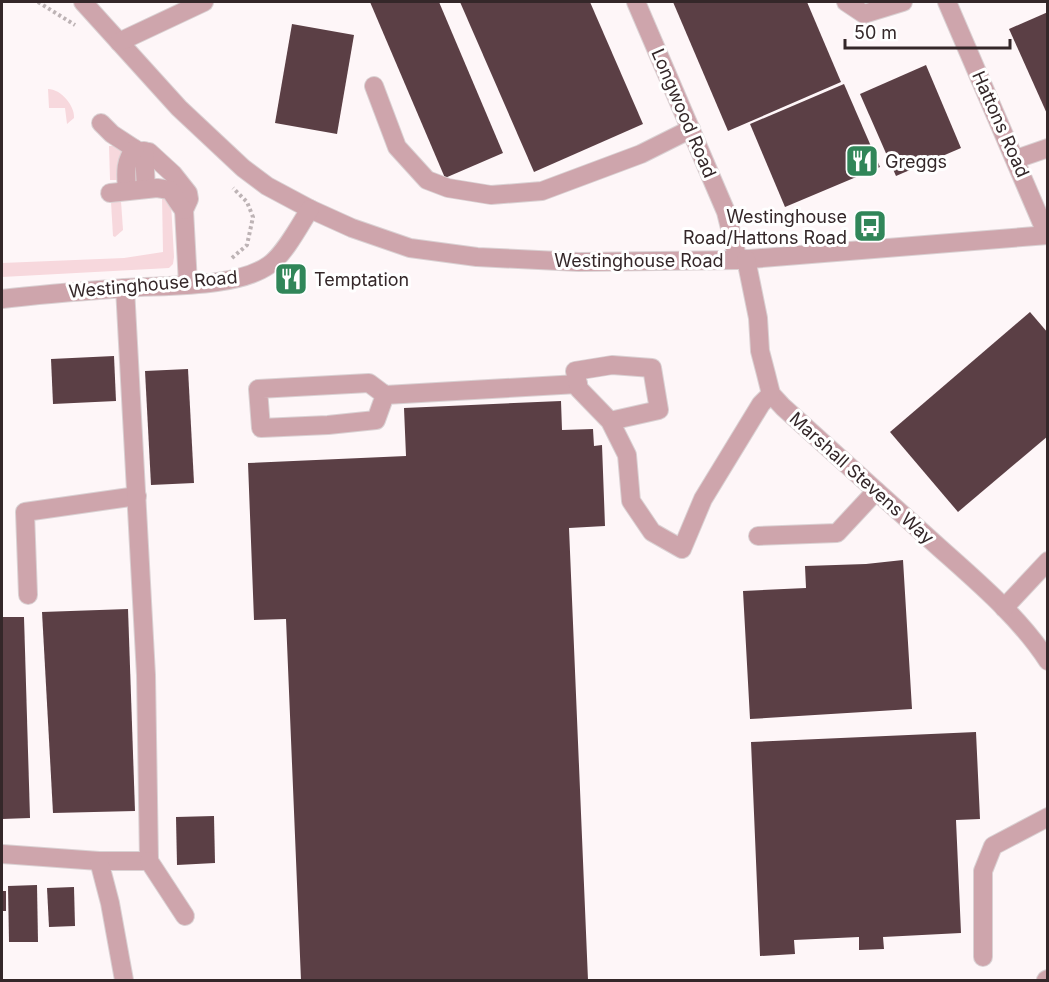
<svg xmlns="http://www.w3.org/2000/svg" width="1049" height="982" viewBox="0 0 1049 982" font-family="Inter,sans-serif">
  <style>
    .grass { fill: #f7d8dd }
    .building { fill: #5b3f45 }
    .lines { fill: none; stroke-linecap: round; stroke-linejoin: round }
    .minor-casing { stroke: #dad1d3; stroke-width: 20 }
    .path { stroke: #bdb3b5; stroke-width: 4; stroke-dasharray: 3 3; stroke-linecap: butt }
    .minor { stroke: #cea5ac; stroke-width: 18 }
    .labels { text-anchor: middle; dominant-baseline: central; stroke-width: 6; stroke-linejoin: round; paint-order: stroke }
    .street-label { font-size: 18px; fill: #342729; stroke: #fff }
    .poi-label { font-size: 18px; fill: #342729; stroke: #fff; text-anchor: start }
  </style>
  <rect width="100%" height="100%" fill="#fef6f8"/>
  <!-- grass -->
  <g class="grass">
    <path d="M48,89C61,89 75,106 74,118L67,124L65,108H49Z"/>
    <polygon points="109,146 116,146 123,151 119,180 110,180"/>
    <polygon points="162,196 165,196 171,203 174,257 173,264 169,268 2,277 2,263 124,258 163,252"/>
    <polygon points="121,201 123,230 115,237 113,236 111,202"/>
  </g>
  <!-- building -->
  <g class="building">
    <polygon points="370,2 439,2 503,153 445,178"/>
    <polygon points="460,2 590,2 643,124 534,172"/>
    <polygon points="673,2 807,2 841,82 728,131"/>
    <polygon points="1048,12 1048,116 1009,29"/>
    <polygon points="292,24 354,35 337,134 275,123"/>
    <polygon points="926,65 961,148 896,176 860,94"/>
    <polygon points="844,84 880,167 785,207 750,124"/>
    <polygon points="1030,312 1048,333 1048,436 958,512 890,432"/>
    <polygon points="114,356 116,401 53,404 51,359"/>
    <polygon points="188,369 194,483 151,485 145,371"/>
    <polygon points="561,401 562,430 593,429 594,446 602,445 605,526 569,528 588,980 301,980 286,619 254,620 248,463 406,456 404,408"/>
    <polygon points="903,560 912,709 750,719 743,591 806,588 805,566 866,564"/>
    <polygon points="128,609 135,811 53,813 42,612"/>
    <polygon points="2,617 24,617 30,818 2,819"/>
    <polygon points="976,732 980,819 956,820 961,933 883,937 884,949 859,950 859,937 794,940 795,954 760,956 751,742"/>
    <polygon points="214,816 215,863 177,865 176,817"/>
    <polygon points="37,885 38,942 9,942 8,886"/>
    <polygon points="74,887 75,926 49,927 47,888"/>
    <rect x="2" y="891" width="4" height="20"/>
  </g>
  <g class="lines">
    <defs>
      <g id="minor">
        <polyline points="83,2 179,108 243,168 267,186 310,209 352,228 410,248 477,257 579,262 738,260 1048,235"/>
        <polyline points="636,2 726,212 738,260"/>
        <polyline points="846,2 864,14 903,2"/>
        <polyline points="947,2 1047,235"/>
        <polyline points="119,42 204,2"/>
        <polyline points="374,86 397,147 427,180 448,188 491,195 542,191 641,154 691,129"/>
        <polyline points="101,123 112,134 138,151 149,152 173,174 188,193 189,199 184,210 188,284"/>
        <polyline points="144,151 146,189"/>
        <polyline points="1016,159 1048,148"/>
        <path d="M127,191C126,175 124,161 135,149"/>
        <path d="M110,193L157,188L170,190C175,197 178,203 184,210"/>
        <path d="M746,259L758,318L760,351L766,374L771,394L783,407C833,452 883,497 933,542C974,579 1018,615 1048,661"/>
        <path d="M2,299C43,294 84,291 125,288C165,285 237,288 269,265C284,255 300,225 310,209"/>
        <polyline points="385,395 376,420 328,425 261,428 258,389 369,383 385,395 578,384"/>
        <polyline points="610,421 659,410 652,368 612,365 575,371 579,389 610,421 627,455 631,501 652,532 682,549 703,499 761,404 771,394"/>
        <polyline points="758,536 837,533 876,491"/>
        <polyline points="28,595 25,512 137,496"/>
        <polyline points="1004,608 1048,561"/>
        <polyline points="2,854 99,861 149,861 146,675 125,288"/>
        <polyline points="99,861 110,903 124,980"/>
        <polyline points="149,861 185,916"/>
        <polyline points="983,957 983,871 993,846 1048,817"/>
        <polyline points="1046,980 1048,979"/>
      </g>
    </defs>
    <!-- minor casing -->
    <use href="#minor" class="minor-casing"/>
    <!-- path -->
    <g class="path">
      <polyline points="38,2 75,25"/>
      <polyline points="232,258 247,245 253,217 247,202 233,188"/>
    </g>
    <!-- minor -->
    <use href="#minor" class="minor"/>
  </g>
  <!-- icons -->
  <defs>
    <symbol id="restaurant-square" viewBox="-11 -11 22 22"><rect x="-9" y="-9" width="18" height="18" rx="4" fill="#318659" stroke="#fff"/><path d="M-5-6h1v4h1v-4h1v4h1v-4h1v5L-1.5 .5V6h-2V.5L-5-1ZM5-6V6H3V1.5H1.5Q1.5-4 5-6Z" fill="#fff"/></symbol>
    <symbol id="bus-square" viewBox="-11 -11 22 22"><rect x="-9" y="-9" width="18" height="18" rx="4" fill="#318659" stroke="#fff"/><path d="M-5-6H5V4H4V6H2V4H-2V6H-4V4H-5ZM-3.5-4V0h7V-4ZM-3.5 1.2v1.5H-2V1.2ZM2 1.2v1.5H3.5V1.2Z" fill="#fff"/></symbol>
  </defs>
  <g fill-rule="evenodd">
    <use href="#restaurant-square" x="843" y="142" width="38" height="38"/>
    <use href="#bus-square" x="851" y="207" width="38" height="38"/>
    <use href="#restaurant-square" x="272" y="260" width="38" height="38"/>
  </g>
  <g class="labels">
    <!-- street labels -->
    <g class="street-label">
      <text transform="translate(684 113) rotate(67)">Longwood Road</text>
      <text transform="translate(1001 124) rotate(66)">Hattons Road</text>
      <text x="639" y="260">Westinghouse Road</text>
      <text transform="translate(153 284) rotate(-5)">Westinghouse Road</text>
      <text transform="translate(862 478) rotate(42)">Marshall Stevens Way</text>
    </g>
    <!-- poi labels -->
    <g class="poi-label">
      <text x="885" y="161">Greggs</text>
      <text x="847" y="216" text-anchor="end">Westinghouse<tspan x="847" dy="21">Road/Hattons Road</tspan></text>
      <text x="314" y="279">Temptation</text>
    </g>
  </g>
  <!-- border -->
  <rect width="1049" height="982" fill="none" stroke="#342729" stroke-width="6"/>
  <!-- scale -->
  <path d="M845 39v9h165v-9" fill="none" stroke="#342729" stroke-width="3"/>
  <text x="854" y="39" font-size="18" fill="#342729" stroke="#ffffff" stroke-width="4.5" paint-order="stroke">50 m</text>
</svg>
